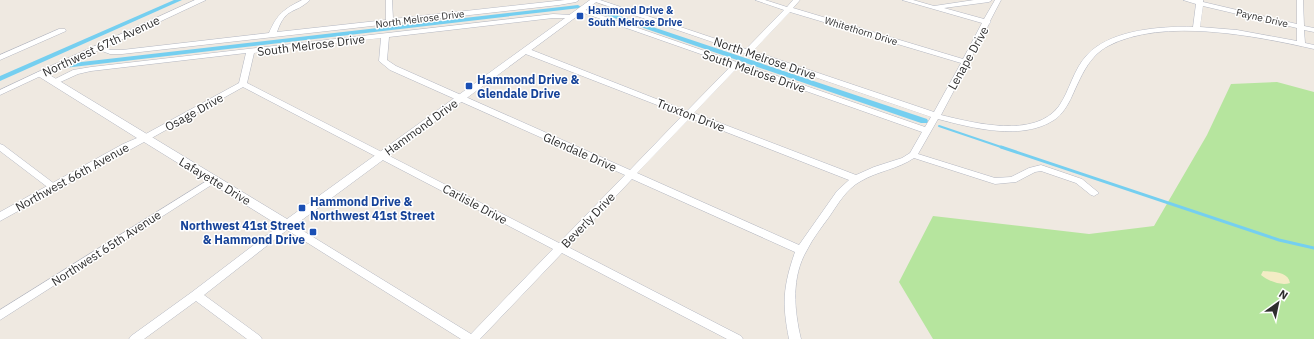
<svg xmlns="http://www.w3.org/2000/svg" width="1314" height="339" viewBox="0 0 1314 339" font-family="'IBM Plex Sans',sans-serif">
  <style>
    .green { fill: #b6e59e }
    .sand { fill: #f3ecc5 }
    .lines { fill: none; stroke-linecap: round; stroke-linejoin: round }
    .stream-far1 { stroke: #75cff0; stroke-width: 2 }
    .stream { stroke: #75cff0; stroke-width: 3 }
    .canal { fill: #75cff0; fill-rule: evenodd }
    .minor-casing { stroke: #b4b7c1; stroke-width: 1 }
    .tertiary-casing { stroke: #b4b7c1; stroke-width: 1 }
    .minor { fill: #fff; fill-rule: evenodd }
    .tertiary { fill: #fff; fill-rule: evenodd }
    .transit-dot { fill: #1a4fb4; stroke: #fff; stroke-width: 1.5 }
    .labels { text-anchor: middle; dominant-baseline: central; stroke-width: 3; stroke-linejoin: round; paint-order: stroke }
    .far-transit-label { font-size: 10px; font-weight: bold; fill: #164399; stroke: #fff; text-anchor: start }
    .far-street-label { font-size: 10px; fill: #2e2e2e; stroke: #fff }
    .street-label { font-size: 12px; fill: #2e2e2e; stroke: #fff }
    .transit-label { font-size: 12px; font-weight: bold; fill: #164399; stroke: #fff; text-anchor: start }
  </style>
  <rect width="100%" height="100%" fill="#efe9e1"/>
  <!-- green -->
  <polygon class="green" points="1277,82 1314,92 1314,339 933,339 899,282 933,216 1089,234 1154,226 1207,135 1231,84"/>
  <!-- sand -->
  <path class="sand" d="M1263,271C1272,272 1288,271 1290,283C1281,286 1268,281 1261,275Z"/>
  <g class="lines">
    <!-- stream-far1 -->
    <polyline class="stream-far1" points="939,126 1004,148"/>
    <!-- stream -->
    <polyline class="stream" points="1001,147 1279,240 1314,248"/>
    <!-- canal -->
    <g class="canal">
      <polygon points="174,0 182,0 0,81 0,76"/>
      <polygon points="578,5 581,7 580,8 64,68 61,66 64,64"/>
      <polygon points="590,6 927,119 928,121 927,123 921,123 588,9 587,8"/>
    </g>
    <defs>
      <g id="minor">
        <path d="M302,0H310C294,15 286,6 277,32L386,20V0H392L393,19L565,0H579L576,2L559,5L122,54H110L94,48L98,46L111,50H122L269,33C277,14 284,9 302,0Z"/>
        <path d="M590,0H600L746,49L784,10L755,0H765L787,7L793,0H800L793,8L963,59L982,23L902,0H913L934,6L974,0H992L989,2L944,8L984,19L995,0H1001L990,21L991,22L989,24L941,115C974,123 1035,139 1059,106C1070,90 1073,70 1087,55C1110,30 1160,26 1193,27L1196,4L1183,0H1203V2L1297,24V0H1303L1304,26L1314,28V32L1304,30L1305,43L1314,45V49C1256,36 1163,17 1108,46C1088,57 1081,77 1072,96C1068,105 1062,115 1054,120C1022,141 972,128 938,119L918,154L995,178L1011,177L1029,168L1041,165L1082,179L1099,193L1094,196L1091,195L1076,183L1041,171L1035,172L1016,182L995,184L914,158C898,169 878,171 861,181C846,189 838,204 829,217C821,228 813,238 807,250C791,277 794,310 801,339H789C782,303 783,287 795,252L632,179L568,247L741,336L743,339H727L562,253L480,339H461L287,230L204,295L260,336L262,339H247L196,301L144,339H129L131,336L192,292L284,222L287,221L471,334L553,249L243,87L148,140H142L141,138L142,136L239,83L246,53L91,71L78,74L56,84H53L49,82L73,70L91,67L553,14L571,15L573,16V18H553L389,37L387,60L396,66L630,170L683,115L523,53V49H529L687,111L732,65L578,11L577,10L580,8L925,127L931,117ZM1203,6L1297,28V41L1237,30L1200,27ZM790,12L961,63L934,112L753,51ZM381,38L379,61L390,70L625,175L559,243L247,83L254,53ZM738,67L922,132L910,153L902,158L874,167L856,175L694,113ZM690,118L849,180L837,191L799,245L637,173Z"/>
        <polygon points="59,29 65,29 66,31 0,60 0,55"/>
        <polygon points="38,72 41,72 45,74 0,95 0,90"/>
        <polygon points="0,144 3,145 56,185 58,187 56,189 50,189 0,151"/>
        <polygon points="213,177 218,180 216,182 0,320 0,310"/>
      </g>
      <polygon id="tertiary" points="195,0 206,0 48,74 287,219 590,0 599,0 291,228 287,229 283,228 144,142 0,221 0,212 123,144 137,138 38,76 36,74 38,72"/>
    </defs>
    <!-- minor casing -->
    <use href="#minor" class="minor-casing"/>
    <!-- tertiary casing -->
    <use href="#tertiary" class="tertiary-casing"/>
    <!-- minor -->
    <use href="#minor" class="minor"/>
    <!-- tertiary -->
    <use href="#tertiary" class="tertiary"/>
  </g>
  <!-- markers -->
  <g class="transit-dot">
    <rect x="576" y="12" width="8" height="8" rx="2"/>
    <rect x="465" y="82" width="8" height="8" rx="2"/>
    <rect x="298" y="204" width="8" height="8" rx="2"/>
    <rect x="309" y="228" width="8" height="8" rx="2"/>
  </g>
  <g class="labels">
    <!-- far-transit labels -->
    <g class="far-transit-label">
      <text x="588" y="10">Hammond Drive &amp;<tspan x="588" dy="12">South Melrose Drive</tspan></text>
    </g>
    <!-- far-street labels -->
    <g class="far-street-label">
      <text transform="translate(1262 18) rotate(13)">Payne Drive</text>
      <text transform="translate(420 19) rotate(-7)">North Melrose Drive</text>
      <text transform="translate(861 31) rotate(17)">Whitethorn Drive</text>
    </g>
    <!-- street labels -->
    <g class="street-label">
      <text transform="translate(311 45) rotate(-7)">South Melrose Drive</text>
      <text transform="translate(101 46) rotate(-25)">Northwest 67th Avenue</text>
      <text transform="translate(765 58) rotate(19)">North Melrose Drive</text>
      <text transform="translate(968 58) rotate(-61)">Lenape Drive</text>
      <text transform="translate(754 71) rotate(19)">South Melrose Drive</text>
      <text transform="translate(194 112) rotate(-29)">Osage Drive</text>
      <text transform="translate(691 115) rotate(21)">Truxton Drive</text>
      <text transform="translate(421 127) rotate(-36)">Hammond Drive</text>
      <text transform="translate(580 152) rotate(24)">Glendale Drive</text>
      <text transform="translate(72 177) rotate(-29)">Northwest 66th Avenue</text>
      <text transform="translate(215 181) rotate(31)">Lafayette Drive</text>
      <text transform="translate(475 204) rotate(28)">Carlisle Drive</text>
      <text transform="translate(588 220) rotate(-46)">Beverly Drive</text>
      <text transform="translate(106 248) rotate(-33)">Northwest 65th Avenue</text>
    </g>
    <!-- transit labels -->
    <g class="transit-label">
      <text x="477" y="79">Hammond Drive &amp;<tspan x="477" dy="14">Glendale Drive</tspan></text>
      <text x="310" y="201">Hammond Drive &amp;<tspan x="310" dy="14">Northwest 41st Street</tspan></text>
      <text x="305" y="225" text-anchor="end">Northwest 41st Street<tspan x="305" dy="14">&amp; Hammond Drive</tspan></text>
    </g>
  </g>
  <!-- north arrow -->
  <g transform="translate(1278 303) rotate(33)" stroke="#ffffff" stroke-width="3" paint-order="stroke">
  <path d="M0-3L7 15L0 10L-7 15Z" fill="#2e2e2e"/>
  <text y="-6" font-size="11" font-weight="bold" text-anchor="middle" fill="#2e2e2e">N</text>
  </g>
</svg>
